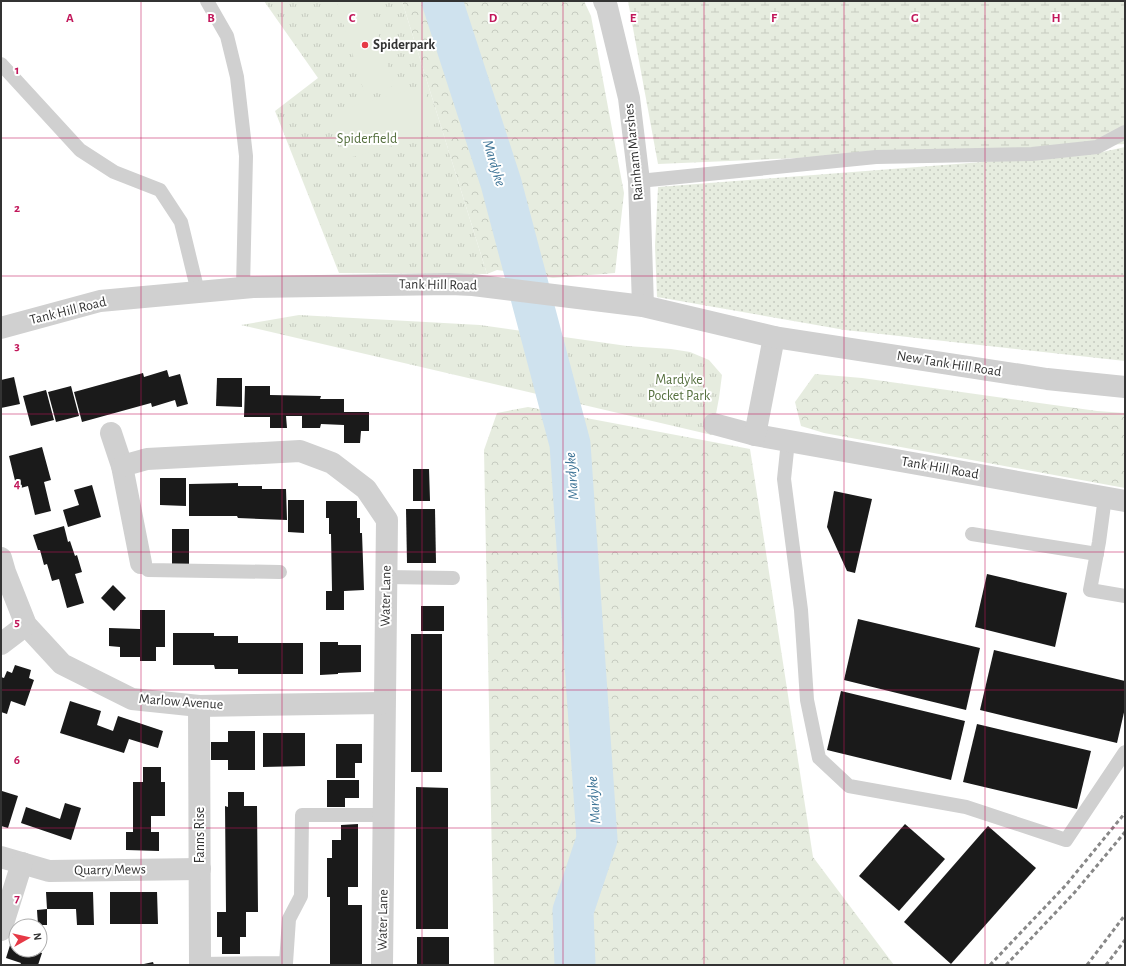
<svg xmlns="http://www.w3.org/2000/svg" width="1126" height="966" viewBox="0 0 1126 966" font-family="'Alegreya Sans',sans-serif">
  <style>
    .grass { fill: url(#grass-dots) }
    .forest { fill: url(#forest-crowns) }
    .wetland { fill: url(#wetland-marsh) }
    .park { fill: url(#park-tufts) }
    .pitch { fill: #e6ecdf }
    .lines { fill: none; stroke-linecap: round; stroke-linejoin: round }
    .river { stroke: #cfe2ee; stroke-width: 41 }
    .building { fill: #1a1a1a }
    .service { stroke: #d0d0d0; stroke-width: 14 }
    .minor { stroke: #d0d0d0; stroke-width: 22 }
    .tertiary { stroke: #d0d0d0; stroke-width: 22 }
    .rail { stroke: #888; stroke-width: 3; stroke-dasharray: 4 3; stroke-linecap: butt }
    .grid { fill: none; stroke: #c2185b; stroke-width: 1; stroke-opacity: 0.55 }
    .poi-dot { fill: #e63946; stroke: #fff; stroke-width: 1.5 }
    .labels { text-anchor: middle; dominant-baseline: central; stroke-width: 4; stroke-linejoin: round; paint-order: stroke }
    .poi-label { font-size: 14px; font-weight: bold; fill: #333; stroke: #fff; text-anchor: start }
    .park-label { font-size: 14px; fill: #56703f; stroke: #fff }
    .street-label { font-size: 14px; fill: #333; stroke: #fff }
    .water-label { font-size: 15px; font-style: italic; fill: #3f7597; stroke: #fff }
    .grid-label { font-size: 13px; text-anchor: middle; font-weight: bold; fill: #c2185b; stroke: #fff; stroke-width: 4; stroke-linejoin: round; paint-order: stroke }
  </style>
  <defs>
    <pattern id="grass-dots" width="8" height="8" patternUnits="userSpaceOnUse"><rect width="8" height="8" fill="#e6ecdf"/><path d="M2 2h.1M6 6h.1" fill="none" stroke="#c6cbc0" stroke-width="1.8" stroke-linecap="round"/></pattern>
    <pattern id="forest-crowns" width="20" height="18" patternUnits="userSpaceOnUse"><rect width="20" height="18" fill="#e6ecdf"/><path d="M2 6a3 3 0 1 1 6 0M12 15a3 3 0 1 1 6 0" fill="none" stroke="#c6cbc0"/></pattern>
    <pattern id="wetland-marsh" width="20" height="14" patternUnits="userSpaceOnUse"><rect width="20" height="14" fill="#e6ecdf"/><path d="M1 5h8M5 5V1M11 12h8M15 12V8" fill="none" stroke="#c6cbc0"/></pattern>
    <pattern id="park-tufts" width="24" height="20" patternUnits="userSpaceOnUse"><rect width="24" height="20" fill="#e6ecdf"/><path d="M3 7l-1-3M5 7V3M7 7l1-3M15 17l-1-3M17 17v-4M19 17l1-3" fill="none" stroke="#c6cbc0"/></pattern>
  </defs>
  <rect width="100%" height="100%" fill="#fff"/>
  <!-- grass -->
  <polygon class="grass" points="1125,147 1125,361 845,330 657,297 655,246 658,187 1098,153"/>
  <!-- forest -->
  <g class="forest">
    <polygon points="402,1 584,1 591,16 624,193 615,273 553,278 497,270 487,274"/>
    <polygon points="815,374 862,378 1097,411 1125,413 1125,488 824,433 801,426 795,402"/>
    <polygon points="528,407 750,449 813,857 894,965 494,965 484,450 497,413"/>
  </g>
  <!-- wetland -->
  <polygon class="wetland" points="628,1 1125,1 1125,144 658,164"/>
  <!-- park -->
  <g class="park">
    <polygon points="264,1 402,1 487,274 339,273 275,111 318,78"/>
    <polygon points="299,315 480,325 627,346 671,349 690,352 709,360 722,375 719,398 712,435 241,325"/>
  </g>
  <!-- pitch -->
  <g class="pitch">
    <polygon points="343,1 368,1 394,86 365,95 337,3"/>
    <polygon points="424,86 436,134 345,159 332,112"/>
  </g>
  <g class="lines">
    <!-- river -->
    <polyline class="river" points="442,1 501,183 570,444 597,839 573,911 575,965"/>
  </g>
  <!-- building -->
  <g class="building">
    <polygon points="167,370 169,377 180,374 188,404 177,407 175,400 152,407 151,403 82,422 74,392 143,373 144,377"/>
    <polygon points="14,377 20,404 1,408 1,380"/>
    <polygon points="217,378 242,378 242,407 216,406"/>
    <polygon points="71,386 79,416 56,422 48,392"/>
    <polygon points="245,386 270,386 270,395 321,396 320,399 344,399 344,412 369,412 369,431 361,431 360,443 344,443 344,425 321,424 320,428 302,428 302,416 286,416 287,428 270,428 270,417 244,417"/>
    <polygon points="46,390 54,420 31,426 23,396"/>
    <polygon points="42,447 51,480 44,482 51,511 35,515 28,486 17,489 9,456"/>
    <polygon points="413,469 429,469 430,501 413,501"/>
    <polygon points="160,478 186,478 186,506 160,505"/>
    <polygon points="238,483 238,486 262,486 262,489 286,489 287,520 238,518 237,516 189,516 189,484"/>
    <polygon points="92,485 101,517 68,527 63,510 79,505 74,490"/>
    <polygon points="834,491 872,499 855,573 847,571 827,527"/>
    <polygon points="288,500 304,500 304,533 288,532"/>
    <polygon points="326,501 357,501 357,518 360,518 360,533 362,533 364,590 344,591 344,610 326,610 326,591 332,591 331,534 329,534 329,518 326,518"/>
    <polygon points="406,509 435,509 436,563 407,563"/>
    <polygon points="64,526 68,542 70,541 75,556 77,555 82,572 75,574 84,603 67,608 59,579 52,581 47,564 44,565 40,550 38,550 33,535"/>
    <rect x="172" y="529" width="17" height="37"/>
    <polygon points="987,574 1067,593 1055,647 975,627"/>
    <polygon points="113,585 126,598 114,611 101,598"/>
    <rect x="421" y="606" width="23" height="25"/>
    <polygon points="140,610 165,610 165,647 156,647 156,661 140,661 140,657 120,657 120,647 109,646 109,628 140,629"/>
    <polygon points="858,619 980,648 966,710 844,680"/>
    <polygon points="173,633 214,633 214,636 238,636 238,643 303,643 303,674 238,674 238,669 215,669 214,665 173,665"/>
    <rect x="411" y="634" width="31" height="138"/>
    <polygon points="320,642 338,642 338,645 361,645 361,672 338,673 338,674 320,675"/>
    <polygon points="994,650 1125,681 1125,708 1117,743 980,710"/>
    <polygon points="15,665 31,670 29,678 34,680 25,706 11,701 7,714 1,712 1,677 4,678 7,671 12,673"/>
    <polygon points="841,691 965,721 951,780 827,750"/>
    <polygon points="70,701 101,711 97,725 113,731 118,716 163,731 158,748 129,739 124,753 60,733"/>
    <polygon points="977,724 1091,751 1077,809 963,782"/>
    <polygon points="228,731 255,731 255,770 228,770 228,760 211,760 211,742 228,742"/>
    <polygon points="263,733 305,733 305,766 263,767"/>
    <polygon points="336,744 362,744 362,763 355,763 355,778 336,778"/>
    <polygon points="143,767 161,767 161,782 165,782 165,816 151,816 151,832 159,832 159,851 126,850 126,832 133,832 133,782 143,782"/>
    <polygon points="327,780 359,780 359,798 345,798 345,807 327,807"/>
    <polygon points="416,787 448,788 448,929 416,929"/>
    <polygon points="2,791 18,796 8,828 1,826 1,795"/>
    <polygon points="228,792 244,792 244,806 257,806 258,912 246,912 246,937 240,937 240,954 222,954 222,937 217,937 217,912 226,912 225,806 228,807"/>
    <polygon points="65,803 81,808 71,840 21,823 26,807 60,819"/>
    <polygon points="358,824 358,887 348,887 348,905 362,905 362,965 330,965 330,897 327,897 327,858 332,858 332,840 341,840 341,825"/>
    <polygon points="905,824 945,859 899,911 859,876"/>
    <polygon points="988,826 1036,868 951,964 904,922"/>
    <polygon points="46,892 93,892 94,925 77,925 76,909 47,909"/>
    <polygon points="110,892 157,892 158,924 110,924"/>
    <polygon points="47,909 47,925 38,925 37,910"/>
    <rect x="417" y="937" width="32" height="28"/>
    <polygon points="11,942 16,944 16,950 34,950 42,953 38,965 20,965 21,963 6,958"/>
    <polygon points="153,962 154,965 145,965 144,964"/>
  </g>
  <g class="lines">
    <!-- service -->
    <g class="service">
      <polyline points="207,1 227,36 237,77 246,156 243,288"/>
      <polyline points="1,64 80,150 114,172 160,190 181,222 198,292"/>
      <polyline points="639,181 876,157 1032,154 1097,147 1125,132"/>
      <polyline points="788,441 784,479 801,610 807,700 819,758 849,786 966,807 1066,840 1125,752"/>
      <polyline points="1105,497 1099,542 1090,590 1125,596"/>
      <polyline points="972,534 1097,554"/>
      <polyline points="141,563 148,570 280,572"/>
      <polyline points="386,577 453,578"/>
      <polyline points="200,964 286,963 289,919 301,896 302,815 384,815"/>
    </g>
    <!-- minor -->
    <g class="minor">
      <polyline points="604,1 607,7 629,98 639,181 643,306"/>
      <polyline points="714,424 755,435 1125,501"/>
      <polyline points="111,433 122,466 141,563"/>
      <polyline points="755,435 774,337"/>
      <polyline points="122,466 147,459 300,451 332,463 366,489 387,520 382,965"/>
      <polyline points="1,558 5,572 26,625 62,664 132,699 199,706 384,703"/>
      <polyline points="1,644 26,625"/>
      <polyline points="199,706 200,965"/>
      <polyline points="1,857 49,871 200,869"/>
      <polyline points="1,930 22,863"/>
    </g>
    <!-- tertiary -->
    <polyline class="tertiary" points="1,328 100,301 253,287 450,284 473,285 643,306 774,337 1047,379 1125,387"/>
    <!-- rail -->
    <g class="rail">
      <polyline points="990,965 1066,885 1125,813"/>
      <polyline points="1006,965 1075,892 1125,832"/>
      <polyline points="1087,965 1125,915"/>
      <polyline points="1106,965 1125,940"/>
    </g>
  </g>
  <!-- grid -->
  <path class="grid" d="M141,1V965M282,1V965M422,1V965M563,1V965M704,1V965M844,1V965M985,1V965M1,138H1125M1,276H1125M1,414H1125M1,552H1125M1,690H1125M1,828H1125"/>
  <!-- markers -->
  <circle class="poi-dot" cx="365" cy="45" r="4"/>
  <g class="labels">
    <!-- poi labels -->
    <g class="poi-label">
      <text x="373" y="45">Spiderpark</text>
    </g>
    <!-- park labels -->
    <g class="park-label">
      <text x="367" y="139">Spiderfield</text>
      <text x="679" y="380">Mardyke<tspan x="679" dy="16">Pocket Park</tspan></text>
    </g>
    <!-- street labels -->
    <g class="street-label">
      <text transform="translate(634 152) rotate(-96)">Rainham Marshes</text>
      <text transform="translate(438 285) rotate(1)">Tank Hill Road</text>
      <text transform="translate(68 311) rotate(-14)">Tank Hill Road</text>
      <text transform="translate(949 364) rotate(9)">New Tank Hill Road</text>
      <text transform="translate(940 468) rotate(10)">Tank Hill Road</text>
      <text transform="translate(386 596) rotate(-89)">Water Lane</text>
      <text transform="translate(181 702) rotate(4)">Marlow Avenue</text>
      <text transform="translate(200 835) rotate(-90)">Fanns Rise</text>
      <text transform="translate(110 870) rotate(-1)">Quarry Mews</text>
      <text transform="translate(383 920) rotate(-89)">Water Lane</text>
    </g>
    <!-- water labels -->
    <g class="water-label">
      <text transform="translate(494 163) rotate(73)">Mardyke</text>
      <text transform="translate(572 476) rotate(-94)">Mardyke</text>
      <text transform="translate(594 800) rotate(-94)">Mardyke</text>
    </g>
  </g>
  <g class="grid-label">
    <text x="70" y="22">A</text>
    <text x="211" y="22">B</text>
    <text x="352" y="22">C</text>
    <text x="493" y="22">D</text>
    <text x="633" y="22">E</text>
    <text x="774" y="22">F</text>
    <text x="915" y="22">G</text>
    <text x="1056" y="22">H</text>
    <text x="17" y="74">1</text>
    <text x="17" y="212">2</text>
    <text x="17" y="350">3</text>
    <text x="17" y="488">4</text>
    <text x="17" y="626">5</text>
    <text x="17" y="764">6</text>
    <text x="17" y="902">7</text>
  </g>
  <!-- border -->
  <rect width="1126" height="966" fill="none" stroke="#333333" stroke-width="4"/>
  <!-- north arrow -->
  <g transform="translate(28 938) rotate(82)"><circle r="19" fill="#ffffff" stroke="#adadad"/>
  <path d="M0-3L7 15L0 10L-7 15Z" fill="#e63946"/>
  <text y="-6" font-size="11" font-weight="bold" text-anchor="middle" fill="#333333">N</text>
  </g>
</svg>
